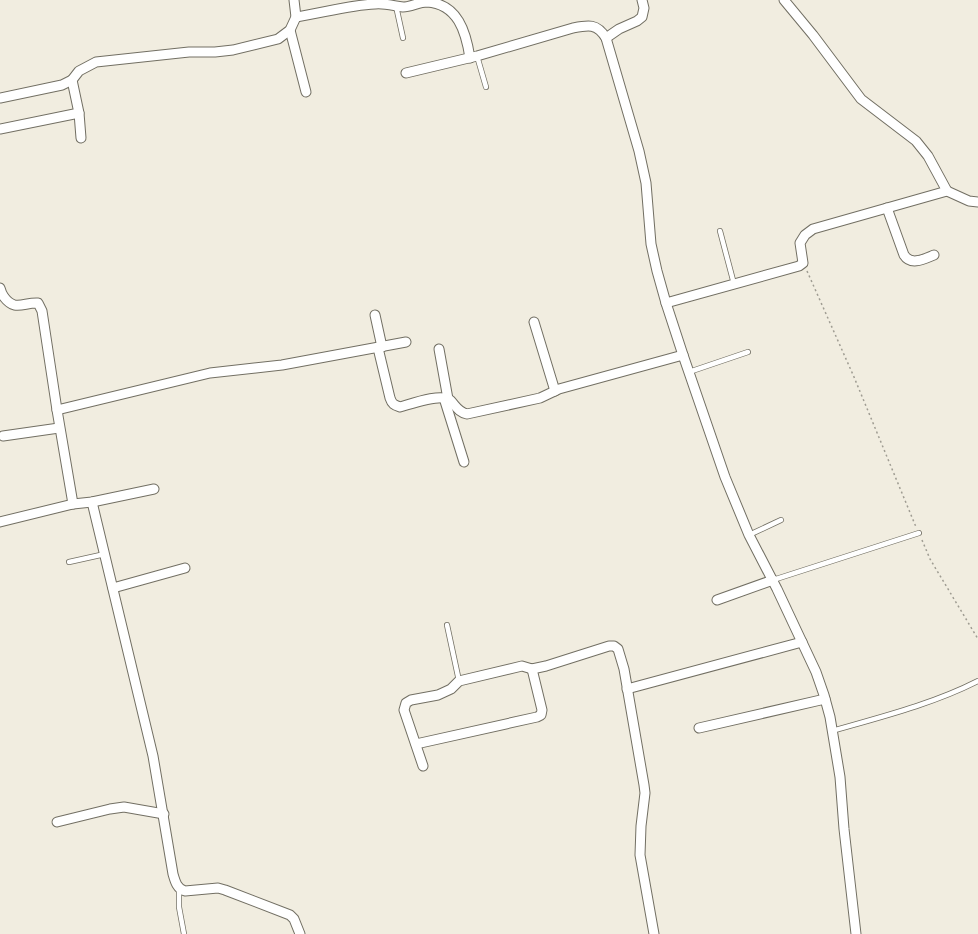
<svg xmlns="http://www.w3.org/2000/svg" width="978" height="934" viewBox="0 0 978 934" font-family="Signika,sans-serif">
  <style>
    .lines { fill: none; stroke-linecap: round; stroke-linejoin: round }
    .service-casing { stroke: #726f63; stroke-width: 6 }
    .minor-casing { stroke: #726f63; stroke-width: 11 }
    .path { stroke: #9f9c92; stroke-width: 1.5; stroke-dasharray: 2 3; stroke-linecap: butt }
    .service { stroke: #fff; stroke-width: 4.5 }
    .minor { stroke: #fff; stroke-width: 9 }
  </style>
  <rect width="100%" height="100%" fill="#f1ede0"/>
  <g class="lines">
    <defs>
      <g id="service">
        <polyline points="396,6 403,38"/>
        <polyline points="477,56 486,87"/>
        <polyline points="720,231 734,284"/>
        <polyline points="689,372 748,352"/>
        <polyline points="749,535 781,520"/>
        <polyline points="69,562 105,554"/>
        <polyline points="773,580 919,533"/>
        <polyline points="447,625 459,681"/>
        <path d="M832,731C881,717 933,704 978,681"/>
        <polyline points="179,889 179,907 184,934"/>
      </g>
      <g id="minor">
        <polyline points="784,0 813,35 861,99 916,141 928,156 947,191"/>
        <path d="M296,17C322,13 350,5 375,4C385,3 394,6 403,7C411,7 419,2 427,2C458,4 466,32 470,58"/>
        <polyline points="290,30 306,92"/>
        <polyline points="606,38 619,29 637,21 642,17 644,8 642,0"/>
        <path d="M406,73L477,56L573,28C588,25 597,23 606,38L639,151L646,183L651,244L657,271L666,303L683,355L725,477L749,535L777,589L816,672L824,695L830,717L840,777L844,829L856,934"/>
        <polyline points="72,80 79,113 81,138"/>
        <polyline points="0,98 62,85 72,80 79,71 96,62 189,52 215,52 233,50 278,39 290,30 296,17 294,0"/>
        <polyline points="0,129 79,113"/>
        <path d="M887,208L904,255C911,266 924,259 934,255"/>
        <path d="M0,288C1,292 2,294 4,297C15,312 24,302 38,303L42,311L57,410L73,504"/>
        <polyline points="666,303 799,266 803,263 800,243 805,235 813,229 947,191 969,201 978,202"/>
        <polyline points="375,315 382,347"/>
        <polyline points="534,322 555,391"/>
        <path d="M378,348L390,398C392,404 394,405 400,407C411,404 441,393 450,400C456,406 458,412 467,414L540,398L559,389L683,355"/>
        <polyline points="439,349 448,399"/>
        <polyline points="444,398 464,462"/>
        <polyline points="57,410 210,373 282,365 406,342"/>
        <polyline points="3,436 59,428"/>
        <path d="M92,502L153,756L173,874C175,881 177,889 185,891L218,888L225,890L290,915L294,919L300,934"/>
        <polyline points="0,522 73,504 92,502 154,489"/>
        <polyline points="113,588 185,568"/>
        <polyline points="717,600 773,580"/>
        <polyline points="627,689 802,642"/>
        <polyline points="699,728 825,699"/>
        <polyline points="416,744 537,717 541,715 542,710 532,669"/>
        <polyline points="423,766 404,710 406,703 411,700 438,695 451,689 459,681 522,666 532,669 546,666 609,646 614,646 618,649 624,669 644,785 645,793 641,826 640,855 654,934"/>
        <polyline points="57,822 110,809 124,807 164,814"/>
      </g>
    </defs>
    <!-- service casing -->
    <use href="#service" class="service-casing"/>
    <!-- minor casing -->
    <use href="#minor" class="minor-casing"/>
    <!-- path -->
    <g class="path">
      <polyline points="807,271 854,377 916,527"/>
      <polyline points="922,540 930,559 978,639"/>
    </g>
    <!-- service -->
    <use href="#service" class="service"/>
    <!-- minor -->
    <use href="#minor" class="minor"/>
  </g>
</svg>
